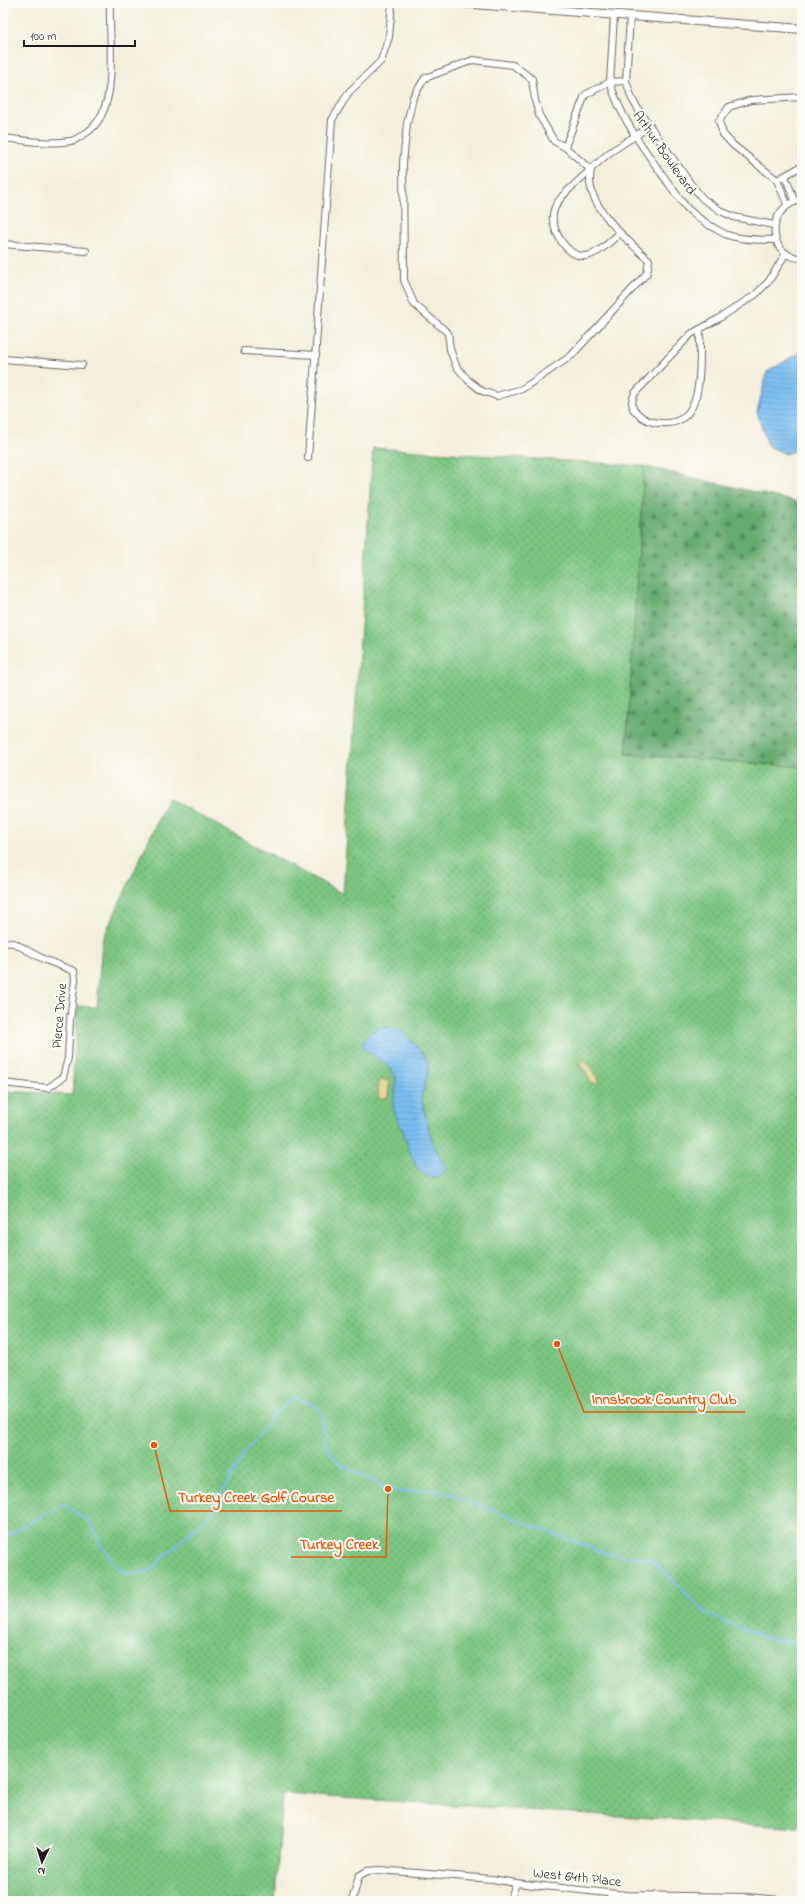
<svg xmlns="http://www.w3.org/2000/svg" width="805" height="1904" viewBox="0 0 805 1904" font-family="'Indie Flower',sans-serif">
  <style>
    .grass { fill: url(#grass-dots); stroke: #4c714f }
    .forest { fill: url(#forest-firs); stroke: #416446 }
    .sand { fill: url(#sand-dots); stroke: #857b5d }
    .water { fill: url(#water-rules); stroke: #4a6d86 }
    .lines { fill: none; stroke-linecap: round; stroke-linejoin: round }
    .stream { stroke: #79bef0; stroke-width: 2 }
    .minor-casing { stroke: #686660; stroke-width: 8 }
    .tertiary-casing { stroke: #686660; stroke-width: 10 }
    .minor { stroke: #fff; stroke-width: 6 }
    .tertiary { stroke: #fff; stroke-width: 8 }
    .labels { text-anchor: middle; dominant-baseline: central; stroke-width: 4; stroke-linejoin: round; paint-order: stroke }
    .street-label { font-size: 14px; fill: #1c1c1c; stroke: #fdfcf7 }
    .leader { fill: none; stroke: #e8590c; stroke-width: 1.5 }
    .callout-dot { fill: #e8590c; stroke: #fdfcf7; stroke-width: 1.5 }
    .callout-label { font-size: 15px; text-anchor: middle; font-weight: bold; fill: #e8590c; stroke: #fdfcf7; stroke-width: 4; stroke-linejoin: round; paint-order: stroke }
  </style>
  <defs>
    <pattern id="grass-dots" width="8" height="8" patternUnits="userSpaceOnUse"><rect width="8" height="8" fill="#7dc682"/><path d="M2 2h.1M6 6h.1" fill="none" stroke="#66a06a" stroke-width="1.8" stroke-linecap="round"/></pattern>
    <pattern id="forest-firs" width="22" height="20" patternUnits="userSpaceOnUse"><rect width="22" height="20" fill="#66ab70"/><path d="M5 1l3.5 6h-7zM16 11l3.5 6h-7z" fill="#538a5b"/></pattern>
    <pattern id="sand-dots" width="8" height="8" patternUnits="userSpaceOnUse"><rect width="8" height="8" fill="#eeda9e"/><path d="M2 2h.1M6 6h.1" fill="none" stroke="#ccba88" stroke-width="1.8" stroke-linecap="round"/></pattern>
    <pattern id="water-rules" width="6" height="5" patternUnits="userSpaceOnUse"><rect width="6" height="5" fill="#79bef0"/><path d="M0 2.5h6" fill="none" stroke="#68a3cd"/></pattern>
  </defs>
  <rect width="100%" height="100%" fill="#fdfcf7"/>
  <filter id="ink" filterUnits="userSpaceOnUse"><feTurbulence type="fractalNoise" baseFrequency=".025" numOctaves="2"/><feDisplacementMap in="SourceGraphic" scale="8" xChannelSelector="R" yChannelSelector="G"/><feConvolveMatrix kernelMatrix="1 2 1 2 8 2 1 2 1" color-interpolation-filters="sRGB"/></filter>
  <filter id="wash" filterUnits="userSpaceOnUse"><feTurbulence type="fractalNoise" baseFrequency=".012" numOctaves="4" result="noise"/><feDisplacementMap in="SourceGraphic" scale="16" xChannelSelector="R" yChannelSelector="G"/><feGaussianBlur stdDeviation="0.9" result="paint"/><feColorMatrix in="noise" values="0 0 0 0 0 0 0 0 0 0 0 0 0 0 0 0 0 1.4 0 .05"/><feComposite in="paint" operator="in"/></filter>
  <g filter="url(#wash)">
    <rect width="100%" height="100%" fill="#f4efdd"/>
    <!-- grass -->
    <polygon class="grass" points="373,448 644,466 626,754 802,767 802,1828 283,1794 275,1901 3,1901 3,1091 72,1095 78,1006 97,1007 102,941 168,798 343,894"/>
    <!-- forest -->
    <polygon class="forest" points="644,466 802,503 802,767 626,754"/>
    <!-- sand -->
    <g class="sand">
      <path d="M582,1060C589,1063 596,1074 599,1081L596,1084L590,1082L587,1073L580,1064Z"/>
      <polygon points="382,1080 386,1080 389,1082 388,1096 381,1099 378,1096 379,1083"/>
    </g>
    <!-- water -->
    <g class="water">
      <polygon points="802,351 802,447 786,454 768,446 757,412 767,372"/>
      <path d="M386,1027L401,1030L422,1052L428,1062V1073L421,1098L433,1144L447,1169L439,1178C415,1181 409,1148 403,1131C399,1123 394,1114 393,1106C393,1095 399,1086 395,1076C389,1061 374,1057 363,1048C361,1035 375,1028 386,1027Z"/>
    </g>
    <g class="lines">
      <!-- stream -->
      <polyline class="stream" points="3,1538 63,1504 90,1522 103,1548 118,1568 128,1573 137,1574 152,1569 212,1512 243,1456 272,1417 294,1397 319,1407 326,1444 331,1454 341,1465 388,1489 399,1492 430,1490 448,1493 601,1552 626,1557 645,1558 657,1564 705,1613 763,1637 802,1645"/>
    </g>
  </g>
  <g filter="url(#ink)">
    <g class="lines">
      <defs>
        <g id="minor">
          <path d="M614,16L610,82C621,120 646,152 669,184C675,192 682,203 689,210C699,219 713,228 725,234C738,240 762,240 776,240"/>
          <polyline points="630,17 626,81 632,99 640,112 690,183 703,199 721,211 734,217 774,225"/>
          <path d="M473,60L513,65L532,79L535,100L539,115L554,141L565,147L591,170C590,176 589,182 591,188C596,213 631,244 649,260L647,273L571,356L522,389L497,396L482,391L468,380L456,366L450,349L448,333L414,304L404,280L403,163L407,124L413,97L425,78Z"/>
          <path d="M3,138C24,140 49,145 70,141C74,141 78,138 81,136C123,116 108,41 110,3"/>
          <polyline points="565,147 585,95 610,82 626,81"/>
          <polyline points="785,176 795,201"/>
          <polyline points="777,180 802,166"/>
          <path d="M802,200C765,205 766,258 802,258"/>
          <polyline points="787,204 777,180 733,145 723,134 719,121 729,107 751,100 802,97"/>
          <path d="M620,233C610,241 597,256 584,256C566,257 548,226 554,210C557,199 569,190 577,182C587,173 598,162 609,153C622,144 637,135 650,126"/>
          <polyline points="3,244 86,251"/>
          <path d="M700,329C699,357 707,422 667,423C652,424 643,420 633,409L632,401L635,393L691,334L718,319L755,295L769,281L786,253"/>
          <polyline points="244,351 316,355"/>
          <polyline points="3,359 82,365"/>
          <polyline points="308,458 332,120 349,92 381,61 389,37 392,3"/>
          <polyline points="3,942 14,943 43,959 74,971 75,980 70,1020 68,1058 63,1077 48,1088 3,1083"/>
          <polyline points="352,1901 359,1876 367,1871 379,1870 492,1879 516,1883 626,1895 746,1897 794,1901"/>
          <polyline points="510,1901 516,1883"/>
        </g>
        <polyline id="tertiary" points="461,3 802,29"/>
      </defs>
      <!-- minor casing -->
      <use href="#minor" class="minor-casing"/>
      <!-- tertiary casing -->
      <use href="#tertiary" class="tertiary-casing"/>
      <!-- minor -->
      <use href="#minor" class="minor"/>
      <!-- tertiary -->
      <use href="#tertiary" class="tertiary"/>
    </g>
  </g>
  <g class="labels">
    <!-- street labels -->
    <g class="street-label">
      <text transform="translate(664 153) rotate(55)">Arthur Boulevard</text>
      <text transform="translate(60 1016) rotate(-85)">Pierce Drive</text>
      <text transform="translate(577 1878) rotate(6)">West 64th Place</text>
    </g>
  </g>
  <!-- callouts -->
  <path class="leader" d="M557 1344L584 1412H745M154 1445L170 1511H342M388 1489L386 1557H291"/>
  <g class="callout-dot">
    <circle cx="557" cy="1344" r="4"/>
    <circle cx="154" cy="1445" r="4"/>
    <circle cx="388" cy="1489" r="4"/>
  </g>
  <g class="callout-label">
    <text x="664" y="1404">Innsbrook Country Club</text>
    <text x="256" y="1502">Turkey Creek Golf Course</text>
    <text x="339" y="1549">Turkey Creek</text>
  </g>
  <!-- margin -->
  <rect width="805" height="1904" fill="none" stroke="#fdfcf7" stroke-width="16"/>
  <!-- north arrow -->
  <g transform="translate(42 1862) rotate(184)" stroke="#fdfcf7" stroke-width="3" paint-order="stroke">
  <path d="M0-3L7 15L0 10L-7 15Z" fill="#1c1c1c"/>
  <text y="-6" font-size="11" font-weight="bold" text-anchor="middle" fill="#1c1c1c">N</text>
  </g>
  <!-- scale -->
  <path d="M24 40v6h111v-6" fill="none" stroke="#1c1c1c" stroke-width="2"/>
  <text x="30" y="40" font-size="12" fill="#1c1c1c" stroke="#fdfcf7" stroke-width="3" paint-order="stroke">100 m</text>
</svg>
